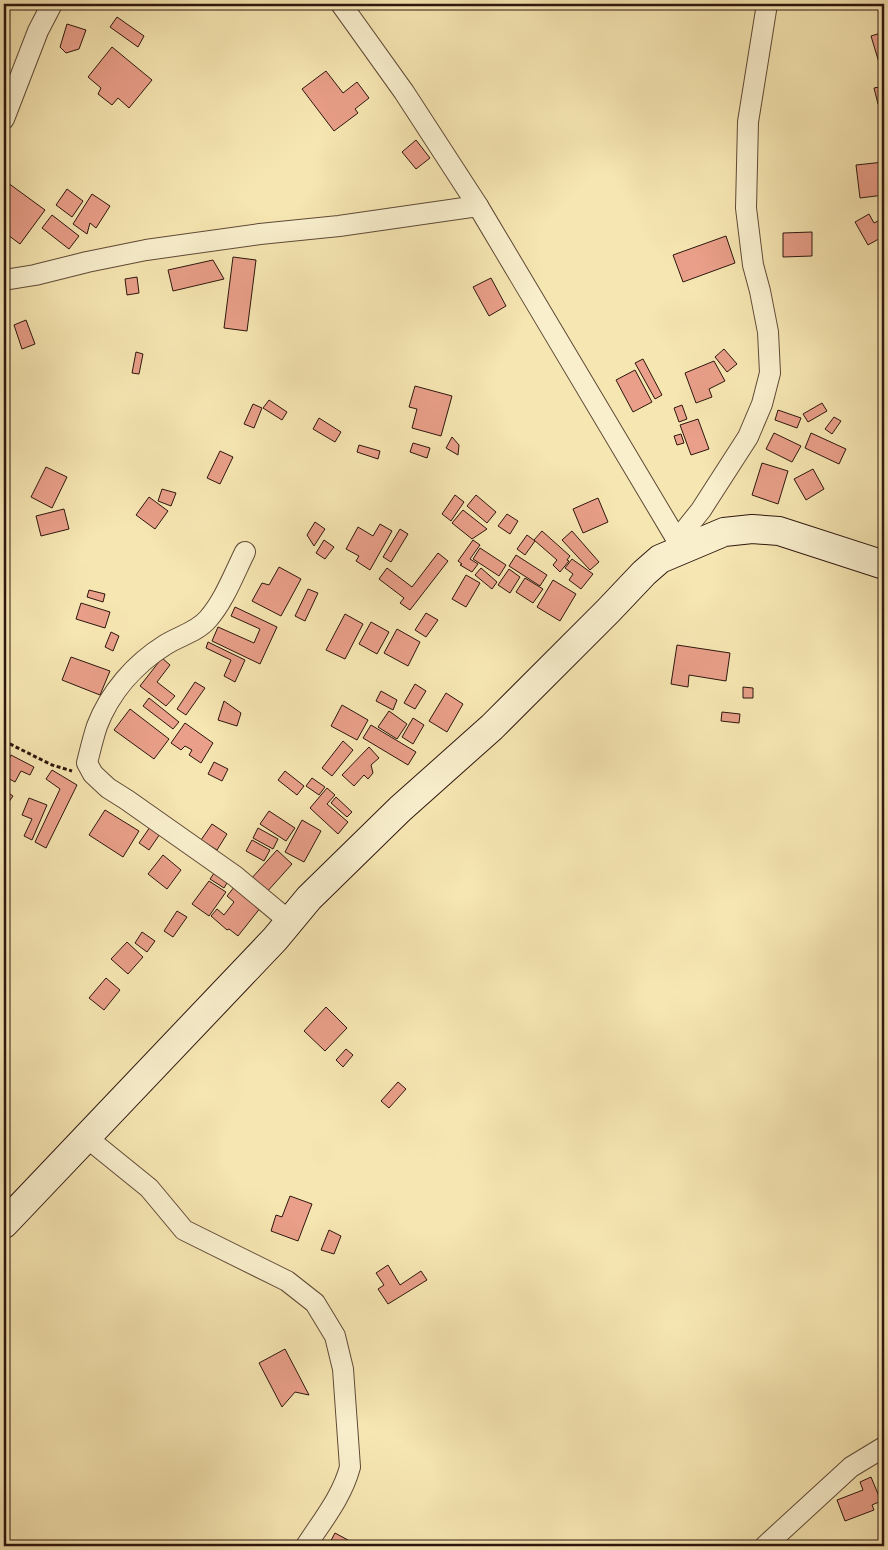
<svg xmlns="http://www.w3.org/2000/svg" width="888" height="1550" viewBox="0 0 888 1550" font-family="'Libre Caslon Text',serif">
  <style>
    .building { fill: #e99f89; stroke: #2d160d }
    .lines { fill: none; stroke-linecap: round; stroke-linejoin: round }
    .street-casing { stroke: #5f4a36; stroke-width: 22 }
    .secondary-casing { stroke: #2d160d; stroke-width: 30 }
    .path { stroke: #2d160d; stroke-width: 3; stroke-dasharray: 4 2.5; stroke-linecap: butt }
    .street { stroke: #f9efcd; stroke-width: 20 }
    .secondary { stroke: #f9efcd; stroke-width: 28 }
  </style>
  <rect width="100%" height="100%" fill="#f6e6b2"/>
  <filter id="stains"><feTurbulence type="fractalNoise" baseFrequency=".004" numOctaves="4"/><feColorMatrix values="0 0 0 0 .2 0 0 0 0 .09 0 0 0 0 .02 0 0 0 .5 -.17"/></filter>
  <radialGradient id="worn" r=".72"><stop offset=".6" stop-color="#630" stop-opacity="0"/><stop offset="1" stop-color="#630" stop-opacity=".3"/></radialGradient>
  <!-- building -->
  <g class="building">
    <polygon points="862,4 884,4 884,5 863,9"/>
    <polygon points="117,17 144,36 138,47 110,27"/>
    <polygon points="67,24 86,30 79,49 66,53 60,47"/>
    <polygon points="884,32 884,65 880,66 871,36"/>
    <polygon points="112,47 152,80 129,108 118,98 112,105 98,94 101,88 88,77"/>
    <polygon points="326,71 343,93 357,82 369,98 355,109 358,113 334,131 302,89"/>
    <polygon points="884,86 884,103 878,104 874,88"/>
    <polygon points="416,140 430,158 416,169 402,152"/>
    <polygon points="884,162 884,195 860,198 856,165"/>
    <polygon points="4,180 45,210 20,244 4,232"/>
    <polygon points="67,189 83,201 72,217 56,205"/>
    <polygon points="92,194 110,206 96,228 90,223 87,234 73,224"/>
    <polygon points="869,214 874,223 884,218 884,236 868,245 855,222"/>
    <polygon points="52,215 79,236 69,249 42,228"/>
    <polygon points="812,232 812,256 783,257 783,233"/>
    <polygon points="726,236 735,263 683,282 673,255"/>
    <polygon points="233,257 256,260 247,331 224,328"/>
    <polygon points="213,260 224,279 173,291 168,270"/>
    <polygon points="137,277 139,293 127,295 125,279"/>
    <polygon points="491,278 506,306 489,316 473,287"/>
    <polygon points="26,320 35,344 22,349 14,325"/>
    <polygon points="724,349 737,364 727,372 715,357"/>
    <polygon points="136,352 143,354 139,374 132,373"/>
    <polygon points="643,359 662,395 655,399 635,363"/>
    <polygon points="714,361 725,381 709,389 712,397 696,403 685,373"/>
    <polygon points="635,370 652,402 633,412 616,380"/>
    <polygon points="415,386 452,396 441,436 412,428 417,409 409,407"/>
    <polygon points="269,400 287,412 282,420 263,408"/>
    <polygon points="822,403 827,411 808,422 803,414"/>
    <polygon points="253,404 262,408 254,428 244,424"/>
    <polygon points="682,405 687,419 679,422 674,408"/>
    <polygon points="778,410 801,418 797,428 775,420"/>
    <polygon points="834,417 841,421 832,434 825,429"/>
    <polygon points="319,418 341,432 335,442 313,429"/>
    <polygon points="698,419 709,449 691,455 680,425"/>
    <polygon points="774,433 801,446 792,462 766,449"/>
    <polygon points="811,433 846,449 839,464 805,448"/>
    <polygon points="681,434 684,443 677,445 674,436"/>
    <polygon points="452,437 459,445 458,455 446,448"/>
    <polygon points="413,443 430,448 427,458 410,452"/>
    <polygon points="359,445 380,451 378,459 357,452"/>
    <polygon points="220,451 233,457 220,484 207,478"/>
    <polygon points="762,463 788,471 778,504 752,495"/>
    <polygon points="46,467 67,477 52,508 31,497"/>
    <polygon points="813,469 824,489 806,500 794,479"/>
    <polygon points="162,489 176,493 171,506 158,501"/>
    <polygon points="455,495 464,502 451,521 442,514"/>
    <polygon points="476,495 496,512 487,523 467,506"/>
    <polygon points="149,497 168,511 155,529 136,515"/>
    <polygon points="598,498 608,522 583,533 573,509"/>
    <polygon points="64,509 69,529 41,536 36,516"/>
    <polygon points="463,510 487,529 472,539 452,523"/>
    <polygon points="507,514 518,521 510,534 498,526"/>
    <polygon points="315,522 325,529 314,546 307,535"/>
    <polygon points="380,524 392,531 370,570 356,561 359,556 346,549 358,527 373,536"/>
    <polygon points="400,529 408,534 391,562 383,557"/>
    <polygon points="542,531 570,556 567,560 569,561 560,572 553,565 557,560 534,540"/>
    <polygon points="572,531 599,562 590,570 562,540"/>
    <polygon points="527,535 535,541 525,555 517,549"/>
    <polygon points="324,540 334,547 325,559 316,553"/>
    <polygon points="473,540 480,545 470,559 478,564 472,572 460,565 462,564 458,561"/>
    <polygon points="480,548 506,565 499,576 473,559"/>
    <polygon points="438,553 448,561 410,610 400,603 404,598 379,579 387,568 412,587"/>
    <polygon points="516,555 547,575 540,586 509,566"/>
    <polygon points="572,559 593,574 581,589 569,580 573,574 565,568"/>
    <polygon points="279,567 301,579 281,616 252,601 262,583 269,585"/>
    <polygon points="481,568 497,582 492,589 475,575"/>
    <polygon points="509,569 520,577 510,593 498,585"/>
    <polygon points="466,575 480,583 466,607 452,599"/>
    <polygon points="525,578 543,589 533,603 516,592"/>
    <polygon points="553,580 576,594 560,621 537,607"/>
    <polygon points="308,589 318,593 305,621 295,616"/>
    <polygon points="89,590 105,594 103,602 87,597"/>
    <polygon points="81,603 110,612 105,628 76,619"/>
    <polygon points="235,607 277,627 260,664 212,641 218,627 254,643 260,629 231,616"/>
    <polygon points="426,613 438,620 426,637 415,630"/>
    <polygon points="345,614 363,624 345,659 326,650"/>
    <polygon points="371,622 389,632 377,654 359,644"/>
    <polygon points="397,629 420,642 408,666 384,653"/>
    <polygon points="111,632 119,636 113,651 105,647"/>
    <polygon points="208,642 245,660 235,682 224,676 231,660 206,648"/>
    <polygon points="677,645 730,653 726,681 689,675 688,687 671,684"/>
    <polygon points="71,657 110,671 100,695 62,680"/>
    <polygon points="162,658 170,665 157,682 175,696 166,706 140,686"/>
    <polygon points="195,682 205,688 186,715 177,709"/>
    <polygon points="415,684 426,691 415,709 404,703"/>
    <polygon points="743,687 753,688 753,698 743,698"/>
    <polygon points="381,691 397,700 393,710 376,701"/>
    <polygon points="446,693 463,704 447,732 429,721"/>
    <polygon points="149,698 179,722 173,729 143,706"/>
    <polygon points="224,701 241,713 237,726 218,720"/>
    <polygon points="342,705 368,720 357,740 331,726"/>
    <polygon points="130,709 169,739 154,759 114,730"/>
    <polygon points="389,711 407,724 397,739 378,727"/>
    <polygon points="722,712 740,714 739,723 721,721"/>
    <polygon points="413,718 424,725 413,744 402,737"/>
    <polygon points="185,723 213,743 201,763 189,755 192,750 185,746 181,750 171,743"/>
    <polygon points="371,725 416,752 408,765 363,738"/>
    <polygon points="343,741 353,750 332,776 322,768"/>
    <polygon points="369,747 379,758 371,765 373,773 368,779 364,775 354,786 342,775"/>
    <polygon points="11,755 34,767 30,775 21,771 15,782 4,776 4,769"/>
    <polygon points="214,762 228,769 222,781 208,774"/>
    <polygon points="52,770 77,785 46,848 35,842 60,789 46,779"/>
    <polygon points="285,771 304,786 297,795 278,780"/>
    <polygon points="312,778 325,787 319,795 306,786"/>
    <polygon points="327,788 335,795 327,804 348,822 338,834 310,808"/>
    <polygon points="4,790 13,796 4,809"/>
    <polygon points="336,797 352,812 347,817 331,803"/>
    <polygon points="29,798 47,805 32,840 24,836 32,819 22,815"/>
    <polygon points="105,810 139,831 123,857 89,835"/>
    <polygon points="269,811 295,828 286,841 260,824"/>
    <polygon points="302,820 321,831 304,862 285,852"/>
    <polygon points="212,824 227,834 217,850 201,840"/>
    <polygon points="150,827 160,834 149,850 139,843"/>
    <polygon points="258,828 278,839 273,849 253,838"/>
    <polygon points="252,840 270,850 264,861 246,851"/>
    <polygon points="277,850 292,864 265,894 250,880"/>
    <polygon points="163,855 181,870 167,889 148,874"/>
    <polygon points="217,869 230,878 224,888 210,879"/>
    <polygon points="209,881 226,892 209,916 192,904"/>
    <polygon points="235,886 261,907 238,936 229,929 227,930 211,916 217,909 224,915 234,902 227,896"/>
    <polygon points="177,911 187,917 173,937 164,931"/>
    <polygon points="142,932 155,941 147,952 135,943"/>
    <polygon points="127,942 143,957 128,974 111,959"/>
    <polygon points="106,978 120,990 104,1010 89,998"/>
    <polygon points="326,1007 347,1028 325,1051 304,1031"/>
    <polygon points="346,1049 353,1055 343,1067 336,1060"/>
    <polygon points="398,1082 406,1089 389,1108 381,1101"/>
    <polygon points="290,1196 312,1204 298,1241 271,1231 276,1215 282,1217"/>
    <polygon points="329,1230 341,1236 334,1254 321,1250"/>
    <polygon points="388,1265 400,1285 421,1271 427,1280 388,1304 378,1289 384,1285 376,1273"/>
    <polygon points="285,1349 309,1395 295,1392 282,1407 259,1363"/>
    <polygon points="871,1477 881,1501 872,1505 874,1510 845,1521 837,1500 863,1490 860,1482"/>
    <polygon points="335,1533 359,1546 328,1546"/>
  </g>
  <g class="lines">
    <defs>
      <g id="street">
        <polyline points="341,4 404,92 478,206 683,550"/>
        <polyline points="4,119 38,31 52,4"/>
        <polyline points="4,280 35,275 87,262 146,250 260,234 339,226 478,206"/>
        <polyline points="677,540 701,510 748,437 762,404 770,373 768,332 760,291 753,265 746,208 748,122 767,4"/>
        <path d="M245,552C234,574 224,601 208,619C197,632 179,636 165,645C135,664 110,692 97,726C93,738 90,751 87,763L93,774L108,788L127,800L235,876L289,921"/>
        <path d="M86,1137L149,1188L184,1230L287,1281L315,1303L335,1336L343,1369L350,1467C342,1497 322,1521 306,1546"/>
        <polyline points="765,1546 851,1467 884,1447"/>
      </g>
      <polyline id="secondary" points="4,1224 275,939 309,898 400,809 492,727 608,611 644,573 660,559 724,532 752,529 779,531 884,565"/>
    </defs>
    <!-- street casing -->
    <use href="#street" class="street-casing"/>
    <!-- secondary casing -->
    <use href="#secondary" class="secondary-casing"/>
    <!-- path -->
    <polyline class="path" points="4,741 52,765 72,771"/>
    <!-- street -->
    <use href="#street" class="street"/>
    <!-- secondary -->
    <use href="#secondary" class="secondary"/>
  </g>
  <!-- margin -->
  <rect width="888" height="1550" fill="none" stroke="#f6e6b2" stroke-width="20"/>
  <rect x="5" y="5" width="878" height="1540" fill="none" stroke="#2d160d" stroke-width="2.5"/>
  <rect x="10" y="10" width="868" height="1530" fill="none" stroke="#2d160d"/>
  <rect width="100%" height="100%" filter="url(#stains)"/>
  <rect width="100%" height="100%" fill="url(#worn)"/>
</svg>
